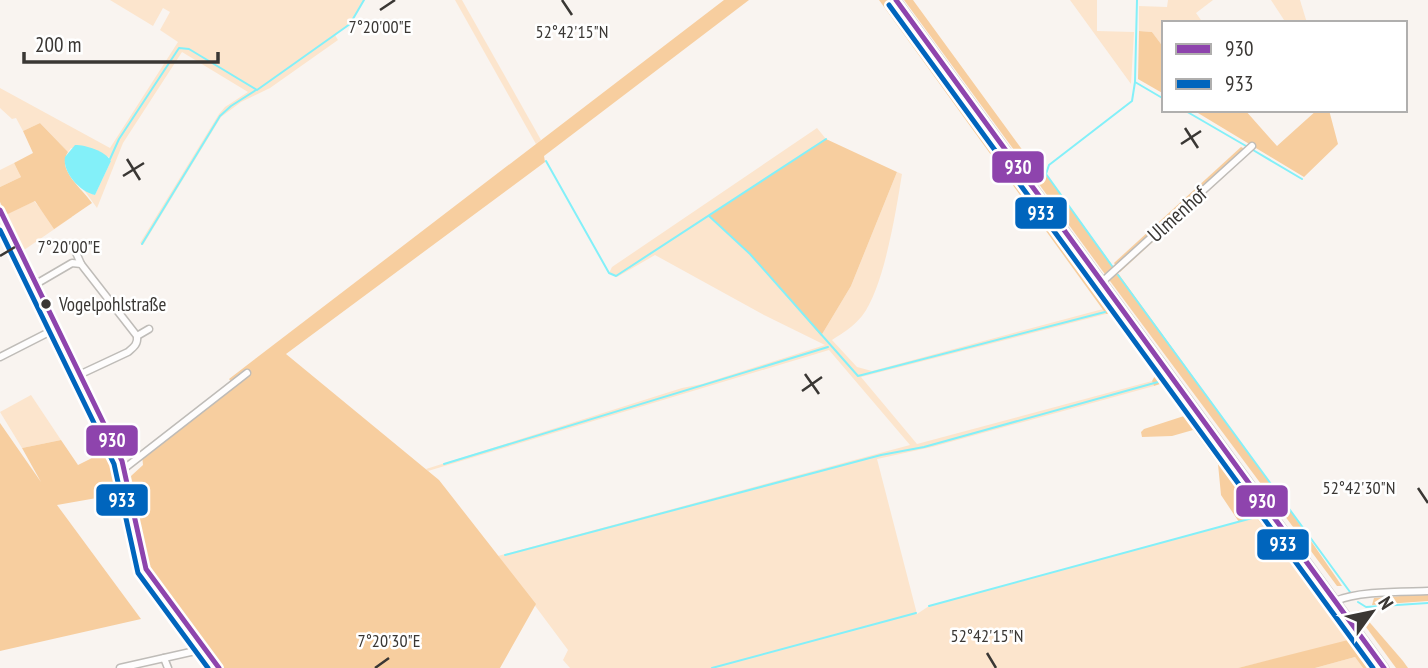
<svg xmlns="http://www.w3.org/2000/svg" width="1428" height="668" viewBox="0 0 1428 668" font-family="'PT Sans Narrow',sans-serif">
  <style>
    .green { fill: #fce5cd }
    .forest { fill: #f7ce9f }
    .water { fill: #83f0f9 }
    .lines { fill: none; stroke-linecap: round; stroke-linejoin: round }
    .stream { stroke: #83f0f9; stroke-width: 2 }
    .minor-casing { stroke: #bfbcb8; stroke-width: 9 }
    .primary-casing { stroke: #d1cfcd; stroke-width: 11 }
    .minor { stroke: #fefdfd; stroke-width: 6 }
    .primary { stroke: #e7e1db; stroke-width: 9 }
    .bus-1-casing { stroke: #fff; stroke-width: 10 }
    .bus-2-casing { stroke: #fff; stroke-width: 10 }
    .bus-1 { stroke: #8e44ad; stroke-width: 5 }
    .bus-2 { stroke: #0065bd; stroke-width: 5 }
    .ticks { fill: none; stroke: #3a3734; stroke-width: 2.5 }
    .bus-dot { fill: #3a3734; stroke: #fff; stroke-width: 2.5 }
    .labels { text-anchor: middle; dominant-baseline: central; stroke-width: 5; stroke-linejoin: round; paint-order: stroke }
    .bus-label { font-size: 19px; fill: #3a3734; stroke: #fff; text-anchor: start }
    .street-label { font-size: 21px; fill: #3a3734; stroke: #fff }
    .ticks-label { font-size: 18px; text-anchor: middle; fill: #3a3734; stroke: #fff; stroke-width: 5; stroke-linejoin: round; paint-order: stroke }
    .line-badge { stroke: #fff; stroke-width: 2.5 }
    .badge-label { font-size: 19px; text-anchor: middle; font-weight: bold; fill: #fff }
  </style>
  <rect width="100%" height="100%" fill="#f9f4f0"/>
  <!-- green -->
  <g class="green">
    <polygon points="110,0 364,0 350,24 335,35 338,40 270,88 241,102 221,117 143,245 140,243 219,114 225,107 248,92 182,52 123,143 97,208 84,190 95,195 111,161 109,157 71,148 68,152 40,123 23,131 16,118 12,119 0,108 0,88 110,148 178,42 160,30 170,12 163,8 153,26"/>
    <polygon points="455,0 462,0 541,140 536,144"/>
    <polygon points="1070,0 1097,0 1097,31 1134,32 1131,84"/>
    <polygon points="1168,0 1213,0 1196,13 1203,23 1164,23 1164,48 1152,32 1139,31 1139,6 1167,7"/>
    <polygon points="1271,0 1300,0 1307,23 1286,23"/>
    <path d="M817,128L826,139L709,217L750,254L821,336L851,286L897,172L902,174C896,211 884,288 862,316C854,326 843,333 832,340L857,367L872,371L1103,309L1106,314L861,377L917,444L1152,381L1154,386L932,447L877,459L917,614L929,606L1256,517L1348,641L1238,668H570L563,660L568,650L498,556L910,445L829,350L428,471L426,469L682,388L702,384L825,345L764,315L655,255L617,277L609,273L612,267Z"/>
    <polygon points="14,163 21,177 0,187 0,170"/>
    <polygon points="34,201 40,208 72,217 24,250 6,215"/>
    <polygon points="31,395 61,440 22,448 0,412"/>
    <polygon points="1355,657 1363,668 1315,668"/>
  </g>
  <!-- forest -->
  <g class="forest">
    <polygon points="724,0 749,0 544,156 545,162 286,354 439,480 536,604 500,668 223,668 149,568 131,476 143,465 142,455 233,384 229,379"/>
    <polygon points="879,0 888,0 1375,668 1363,668 1355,657 1315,668 1238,668 1348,640 1256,517 1239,522 1221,495 1218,464 1193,430 1172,436 1142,437 1141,432 1144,429 1184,416 1160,384 1154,386 1152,381 1156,374 1111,313 1106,314"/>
    <polygon points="904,0 913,0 1037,170 1041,167 1289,509 1342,586 1337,586 1107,277"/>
    <polygon points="1139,31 1152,32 1164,48 1164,94 1138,79"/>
    <polygon points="1193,110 1245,110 1277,146 1317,110 1329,110 1338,144 1304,177"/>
    <path d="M40,123L68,152C56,170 82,188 92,203L54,229L35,201L6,215L0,202V187L21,177L14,163L33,153L23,131Z"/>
    <polygon points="826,139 897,172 851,286 821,336 750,254 709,216"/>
    <polygon points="1241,147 1251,152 1120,272 1114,263"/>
    <polygon points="0,423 41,482 22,448 61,440 78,465 92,458 115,455 125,493 57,505 141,619 0,651"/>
    <polygon points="1428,594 1428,601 1372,605 1374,598"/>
    <polygon points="1359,610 1403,661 1408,668 1396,668 1355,612"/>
  </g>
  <!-- water -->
  <path class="water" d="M75,145C86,145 105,151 111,161L95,195C80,192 62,172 65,157Z"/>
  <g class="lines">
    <!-- stream -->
    <g class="stream">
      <polyline points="1135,82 1164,99"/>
      <polyline points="1184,110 1246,146"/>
      <polyline points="1253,150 1302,179"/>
      <polyline points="110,159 119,139 179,48 189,49 257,90 350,24 364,0"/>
      <polyline points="546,161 609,273 616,276 826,139"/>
      <polyline points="709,216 750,254 858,376 1105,312"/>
      <polyline points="142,244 220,116 231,106 256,90"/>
      <polyline points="1112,266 1046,174 1049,165 1132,101 1135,82 1137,0"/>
      <polyline points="1118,275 1350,592"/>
      <polyline points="444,464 828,347"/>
      <polyline points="505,555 881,455 924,447 1158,382"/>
      <polyline points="1358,602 1366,607 1428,603"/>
      <polyline points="929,606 1256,517"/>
      <polyline points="712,668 916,613"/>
    </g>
    <defs>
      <g id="minor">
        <polyline points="0,210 122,461 146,569 219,668"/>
        <polyline points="74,248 81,264"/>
        <polyline points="1102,282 1252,146"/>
        <path d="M36,284L72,263L81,264L137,336C138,344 134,347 128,352L81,374"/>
        <polyline points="137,336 149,329"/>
        <polyline points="0,357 57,328"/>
        <polyline points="125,468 247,373"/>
        <path d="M1336,601C1357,591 1404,592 1428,591"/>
        <polyline points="164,658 168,668"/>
        <polyline points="120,668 204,649"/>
      </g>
      <polyline id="primary" points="896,0 1384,668"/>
    </defs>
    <!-- minor casing -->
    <use href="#minor" class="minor-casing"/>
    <!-- primary casing -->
    <use href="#primary" class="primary-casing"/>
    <!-- minor -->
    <use href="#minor" class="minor"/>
    <!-- primary -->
    <use href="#primary" class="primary"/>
    <defs>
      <g id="bus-1">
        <polyline points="896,0 1384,668"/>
        <polyline points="0,210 122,461 146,569 219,668"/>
      </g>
      <g id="bus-2">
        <polyline points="889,5 1373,668"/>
        <polyline points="0,230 114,464 138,573 208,668"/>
      </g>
    </defs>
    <!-- bus-1 casing -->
    <use href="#bus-1" class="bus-1-casing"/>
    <!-- bus-2 casing -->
    <use href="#bus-2" class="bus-2-casing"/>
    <!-- bus-1 -->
    <use href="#bus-1" class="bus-1"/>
    <!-- bus-2 -->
    <use href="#bus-2" class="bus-2"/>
  </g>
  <!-- ticks -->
  <path class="ticks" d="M562,0L572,15M380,10L395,0M1185,128L1198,148M1181,144L1201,131M127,159L140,180M123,176L144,163M0,256L15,247M805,374L819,394M802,391L822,377M1418,488L1428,503M987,653L996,668M375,668L389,658"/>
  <!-- markers -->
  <circle class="bus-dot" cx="46" cy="304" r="6"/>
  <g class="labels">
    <!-- bus labels -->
    <g class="bus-label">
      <text x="59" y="304">Vogelpohlstraße</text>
    </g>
    <!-- street labels -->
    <g class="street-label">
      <text transform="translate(1177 214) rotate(-42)">Ulmenhof</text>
    </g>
  </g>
  <g class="ticks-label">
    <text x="380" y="33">7°20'00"E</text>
    <text x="572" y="38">52°42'15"N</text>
    <text x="69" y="253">7°20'00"E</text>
    <text x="1359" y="494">52°42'30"N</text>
    <text x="987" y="642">52°42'15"N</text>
    <text x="389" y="647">7°20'30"E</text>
  </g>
  <g class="line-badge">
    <rect x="991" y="150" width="54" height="34" rx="7" fill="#8e44ad"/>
    <rect x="1014" y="196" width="54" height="34" rx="7" fill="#0065bd"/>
    <rect x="85" y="424" width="54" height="33" rx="7" fill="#8e44ad"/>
    <rect x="95" y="483" width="54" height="34" rx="7" fill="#0065bd"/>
    <rect x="1235" y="484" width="54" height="34" rx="7" fill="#8e44ad"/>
    <rect x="1256" y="528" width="54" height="33" rx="7" fill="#0065bd"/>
  </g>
  <g class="badge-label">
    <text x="1018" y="174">930</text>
    <text x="1041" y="220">933</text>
    <text x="112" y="447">930</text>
    <text x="122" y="507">933</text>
    <text x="1262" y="508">930</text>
    <text x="1283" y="551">933</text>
  </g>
  <!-- legend -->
  <rect x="1162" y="21" width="245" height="91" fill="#ffffff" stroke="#b0afae" stroke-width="2"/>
  <rect x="1176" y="44" width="35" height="10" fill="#8e44ad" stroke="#b0afae" stroke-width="2"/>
  <text x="1225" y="56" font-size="21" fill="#3a3734">930</text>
  <rect x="1176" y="79" width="35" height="10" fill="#0065bd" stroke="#b0afae" stroke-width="2"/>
  <text x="1225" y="91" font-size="21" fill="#3a3734">933</text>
  <!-- north arrow -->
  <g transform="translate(1372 612) rotate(57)" stroke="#ffffff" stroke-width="5" paint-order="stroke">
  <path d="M0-5L12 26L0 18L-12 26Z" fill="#3a3734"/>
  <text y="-10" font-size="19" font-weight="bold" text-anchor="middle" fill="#3a3734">N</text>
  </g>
  <!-- scale -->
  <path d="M24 52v10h194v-10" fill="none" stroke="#3a3734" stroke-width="3.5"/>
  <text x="35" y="52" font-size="21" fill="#3a3734" stroke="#ffffff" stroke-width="5" paint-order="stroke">200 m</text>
</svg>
